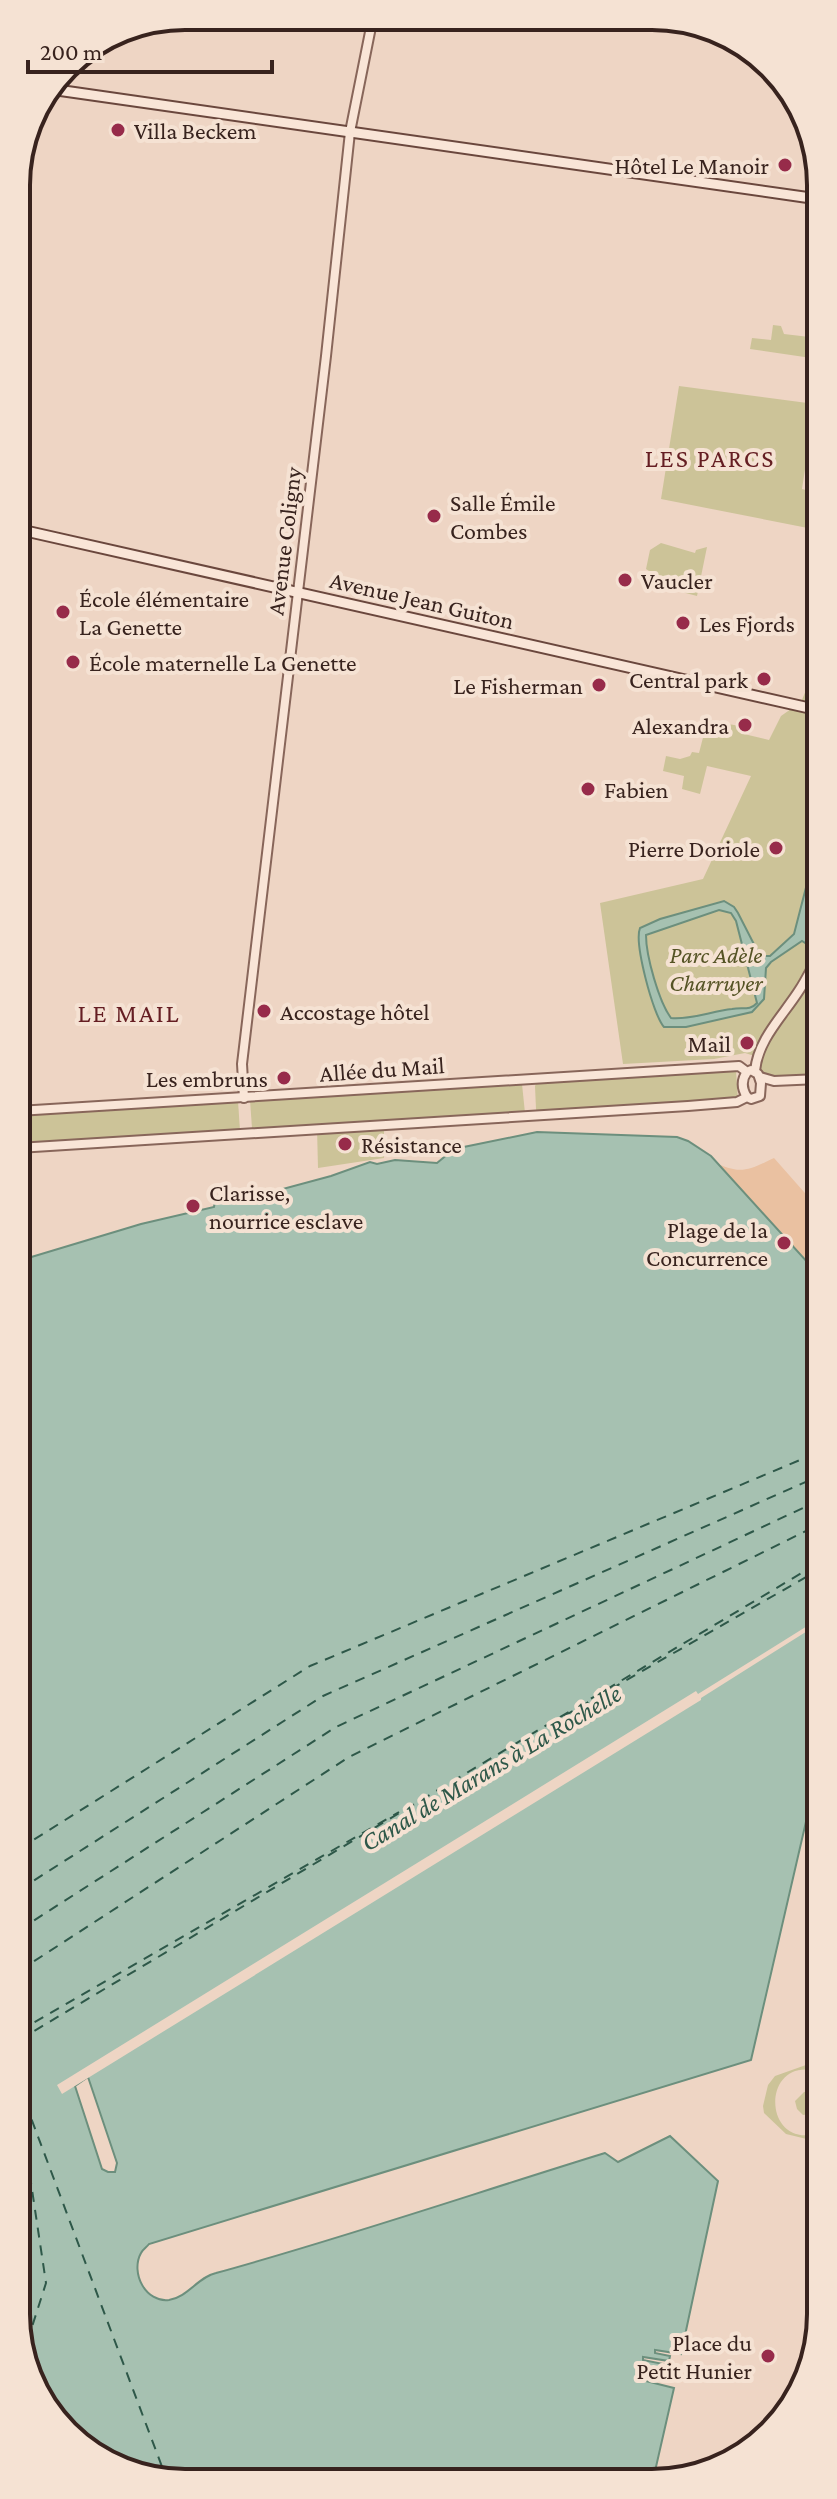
<svg xmlns="http://www.w3.org/2000/svg" width="837" height="2499" viewBox="0 0 837 2499" font-family="'Crimson Pro',serif">
  <style>
    .green { fill: #ccc398 }
    .sand { fill: #eac1a1 }
    .water { fill: #a6c1b1; stroke: #6c8f7d; stroke-width: 2; fill-rule: evenodd }
    .pier { fill: #eed5c4 }
    .lines { fill: none; stroke-linecap: round; stroke-linejoin: round }
    .ferry { stroke: #2e5849; stroke-width: 2; stroke-dasharray: 10 8; stroke-linecap: butt }
    .tertiary-casing { stroke: #88665a; stroke-width: 12 }
    .secondary-casing { stroke: #6a473d; stroke-width: 13 }
    .tertiary { stroke: #f9e5d7; stroke-width: 8 }
    .secondary { stroke: #f9e5d7; stroke-width: 9 }
    .poi-dot { fill: #972b4a; stroke: #f5e2d3; stroke-width: 3 }
    .labels { text-anchor: middle; dominant-baseline: central; stroke-width: 8; stroke-linejoin: round; paint-order: stroke }
    .poi-label { font-size: 24px; fill: #38231e; stroke: #f5e2d3; text-anchor: start }
    .street-label { font-size: 24px; fill: #38231e; stroke: #f5e2d3 }
    .park-label { font-size: 24px; font-style: italic; fill: #555325; stroke: #f5e2d3 }
    .neighbourhood-label { font-size: 26px; letter-spacing: 2px; fill: #651e23; stroke: #f5e2d3 }
    .water-label { font-size: 26px; font-style: italic; fill: #2e5849; stroke: #f5e2d3 }
    .rim { fill: none; stroke: #38231e; stroke-width: 4 }
  </style>
  <rect width="100%" height="100%" fill="#eed5c4"/>
  <!-- green -->
  <g class="green">
    <polygon points="773,325 781,326 784,334 818,338 818,359 750,349 752,338 771,340"/>
    <polygon points="679,386 815,404 802,489 818,493 818,530 661,499"/>
    <polygon points="661,543 695,553 696,550 707,547 697,596 678,591 678,589 652,583 648,584 652,573 646,569 650,550"/>
    <polygon points="818,662 819,1077 774,1078 762,1075 758,1057 745,1053 714,1059 623,1064 600,903 703,879 751,776 707,766 700,794 682,789 684,776 663,771 666,756 680,759 690,756 692,752 699,753 706,726 703,724 704,721 709,718 712,721 745,727 744,734 769,740 781,716 801,702"/>
    <polygon points="736,1071 738,1100 537,1112 536,1109 535,1086 537,1082"/>
    <polygon points="522,1084 525,1113 253,1130 252,1128 250,1100"/>
    <polygon points="238,1101 240,1131 18,1144 18,1114"/>
    <polygon points="384,1124 384,1158 318,1168 317,1128"/>
    <path d="M820,2060V2072C760,2053 761,2151 819,2133V2118L816,2113L803,2115L797,2109L795,2101L804,2092L810,2091L820,2097L819,2142L786,2134L764,2113L763,2106L768,2085L775,2076Z"/>
  </g>
  <!-- sand -->
  <path class="sand" d="M774,1158L819,1209V1325L712,1161C740,1175 747,1171 774,1158Z"/>
  <!-- water -->
  <g class="water">
    <path d="M819,837V896L815,927L819,952L802,941L771,962L766,968L764,999L752,1012L686,1027H664C653,1015 634,943 640,928L660,919L724,901L734,907L738,913L760,956H770L794,934ZM719,910L731,913L736,921L757,1003C750,1011 742,1007 732,1009C712,1011 691,1020 671,1018C659,1002 646,956 646,935Z"/>
    <path d="M537,1132L677,1137L688,1141L711,1156L819,1275L820,1761L751,2060L149,2244C147,2247 143,2249 141,2253C130,2273 146,2303 169,2300C188,2297 198,2277 216,2273C347,2237 475,2193 605,2153L618,2162L670,2136L718,2181L681,2354L655,2350V2353L670,2356L669,2361L643,2357V2360L668,2365L666,2375L640,2370L638,2379L674,2388L653,2480H152L66,2434L19,2347L18,1261L141,1224L214,1207L215,1201L219,1199L227,1204L331,1176L370,1162L377,1164L395,1160L437,1163L454,1149ZM88,2077L117,2163L115,2172H108L102,2169L75,2086Z"/>
  </g>
  <!-- pier -->
  <polygon class="pier" points="820,1618 820,1623 701,1698 701,1700 62,2094 57,2085 696,1691 698,1694"/>
  <g class="lines">
    <!-- ferry -->
    <g class="ferry">
      <polyline points="564,1716 820,1569"/>
      <polyline points="19,1849 310,1666 819,1452"/>
      <polyline points="19,1890 323,1696 819,1476"/>
      <polyline points="19,1930 336,1727 820,1500"/>
      <polyline points="19,1971 349,1757 820,1524"/>
      <polyline points="19,2031 399,1812"/>
      <polyline points="19,2040 820,1562"/>
      <polyline points="19,2086 167,2480"/>
      <polyline points="19,2103 46,2283 23,2355"/>
    </g>
    <defs>
      <g id="tertiary">
        <path d="M755,1071C758,1039 783,1016 800,989C807,978 812,967 819,956"/>
        <polyline points="760,1077 774,1081 819,1079"/>
        <polyline points="244,1098 242,1064 326,356 350,132 373,17"/>
        <path d="M18,1111L739,1066L747,1072L751,1070L758,1074L761,1083L760,1096L751,1099L747,1097C742,1089 741,1080 747,1072"/>
        <polyline points="18,1148 688,1106 737,1102 747,1097"/>
      </g>
      <g id="secondary">
        <polyline points="50,89 818,199"/>
        <polyline points="17,529 818,710"/>
      </g>
    </defs>
    <!-- tertiary casing -->
    <use href="#tertiary" class="tertiary-casing"/>
    <!-- secondary casing -->
    <use href="#secondary" class="secondary-casing"/>
    <!-- tertiary -->
    <use href="#tertiary" class="tertiary"/>
    <!-- secondary -->
    <use href="#secondary" class="secondary"/>
  </g>
  <!-- markers -->
  <g class="poi-dot">
    <circle cx="118" cy="130" r="8"/>
    <circle cx="785" cy="165" r="8"/>
    <circle cx="434" cy="516" r="8"/>
    <circle cx="625" cy="580" r="8"/>
    <circle cx="63" cy="612" r="8"/>
    <circle cx="683" cy="623" r="8"/>
    <circle cx="73" cy="662" r="8"/>
    <circle cx="764" cy="679" r="8"/>
    <circle cx="599" cy="685" r="8"/>
    <circle cx="745" cy="725" r="8"/>
    <circle cx="588" cy="789" r="8"/>
    <circle cx="776" cy="848" r="8"/>
    <circle cx="264" cy="1011" r="8"/>
    <circle cx="747" cy="1043" r="8"/>
    <circle cx="284" cy="1078" r="8"/>
    <circle cx="345" cy="1144" r="8"/>
    <circle cx="193" cy="1206" r="8"/>
    <circle cx="784" cy="1243" r="8"/>
    <circle cx="768" cy="2356" r="8"/>
  </g>
  <g class="labels">
    <!-- poi labels -->
    <g class="poi-label">
      <text x="134" y="130">Villa Beckem</text>
      <text x="769" y="165" text-anchor="end">Hôtel Le Manoir</text>
      <text x="450" y="502">Salle Émile<tspan x="450" dy="28">Combes</tspan></text>
      <text x="641" y="580">Vaucler</text>
      <text x="79" y="598">École élémentaire<tspan x="79" dy="28">La Genette</tspan></text>
      <text x="699" y="623">Les Fjords</text>
      <text x="89" y="662">École maternelle La Genette</text>
      <text x="748" y="679" text-anchor="end">Central park</text>
      <text x="583" y="685" text-anchor="end">Le Fisherman</text>
      <text x="729" y="725" text-anchor="end">Alexandra</text>
      <text x="604" y="789">Fabien</text>
      <text x="760" y="848" text-anchor="end">Pierre Doriole</text>
      <text x="280" y="1011">Accostage hôtel</text>
      <text x="731" y="1043" text-anchor="end">Mail</text>
      <text x="268" y="1078" text-anchor="end">Les embruns</text>
      <text x="361" y="1144">Résistance</text>
      <text x="209" y="1192">Clarisse,<tspan x="209" dy="28">nourrice esclave</tspan></text>
      <text x="768" y="1229" text-anchor="end">Plage de la<tspan x="768" dy="28">Concurrence</tspan></text>
      <text x="752" y="2342" text-anchor="end">Place du<tspan x="752" dy="28">Petit Hunier</tspan></text>
    </g>
    <!-- street labels -->
    <g class="street-label">
      <text transform="translate(284 541) rotate(-83)">Avenue Coligny</text>
      <text transform="translate(422 600) rotate(13)">Avenue Jean Guiton</text>
      <text transform="translate(382 1069) rotate(-4)">Allée du Mail</text>
    </g>
    <!-- park labels -->
    <g class="park-label">
      <text x="716" y="954">Parc Adèle<tspan x="716" dy="28">Charruyer</tspan></text>
    </g>
    <!-- neighbourhood labels -->
    <g class="neighbourhood-label">
      <text x="710" y="458">LES PARCS</text>
      <text x="129" y="1013">LE MAIL</text>
    </g>
    <!-- water labels -->
    <g class="water-label">
      <text transform="translate(491 1768) rotate(-31)">Canal de Marans à La Rochelle</text>
    </g>
  </g>
  <!-- crop -->
  <path d="M0 0H837V2499H0ZM185 30H652A155 155 0 0 1 807 185V2314A155 155 0 0 1 652 2469H185A155 155 0 0 1 30 2314V185A155 155 0 0 1 185 30Z" fill="#f5e2d3" fill-rule="evenodd"/>
  <path class="rim" d="M185 30H652A155 155 0 0 1 807 185V2314A155 155 0 0 1 652 2469H185A155 155 0 0 1 30 2314V185A155 155 0 0 1 185 30Z"/>
  <!-- scale -->
  <path d="M28 60v12h244v-12" fill="none" stroke="#38231e" stroke-width="4"/>
  <text x="40" y="60" font-size="24" fill="#38231e" stroke="#f5e2d3" stroke-width="6" paint-order="stroke">200 m</text>
</svg>
